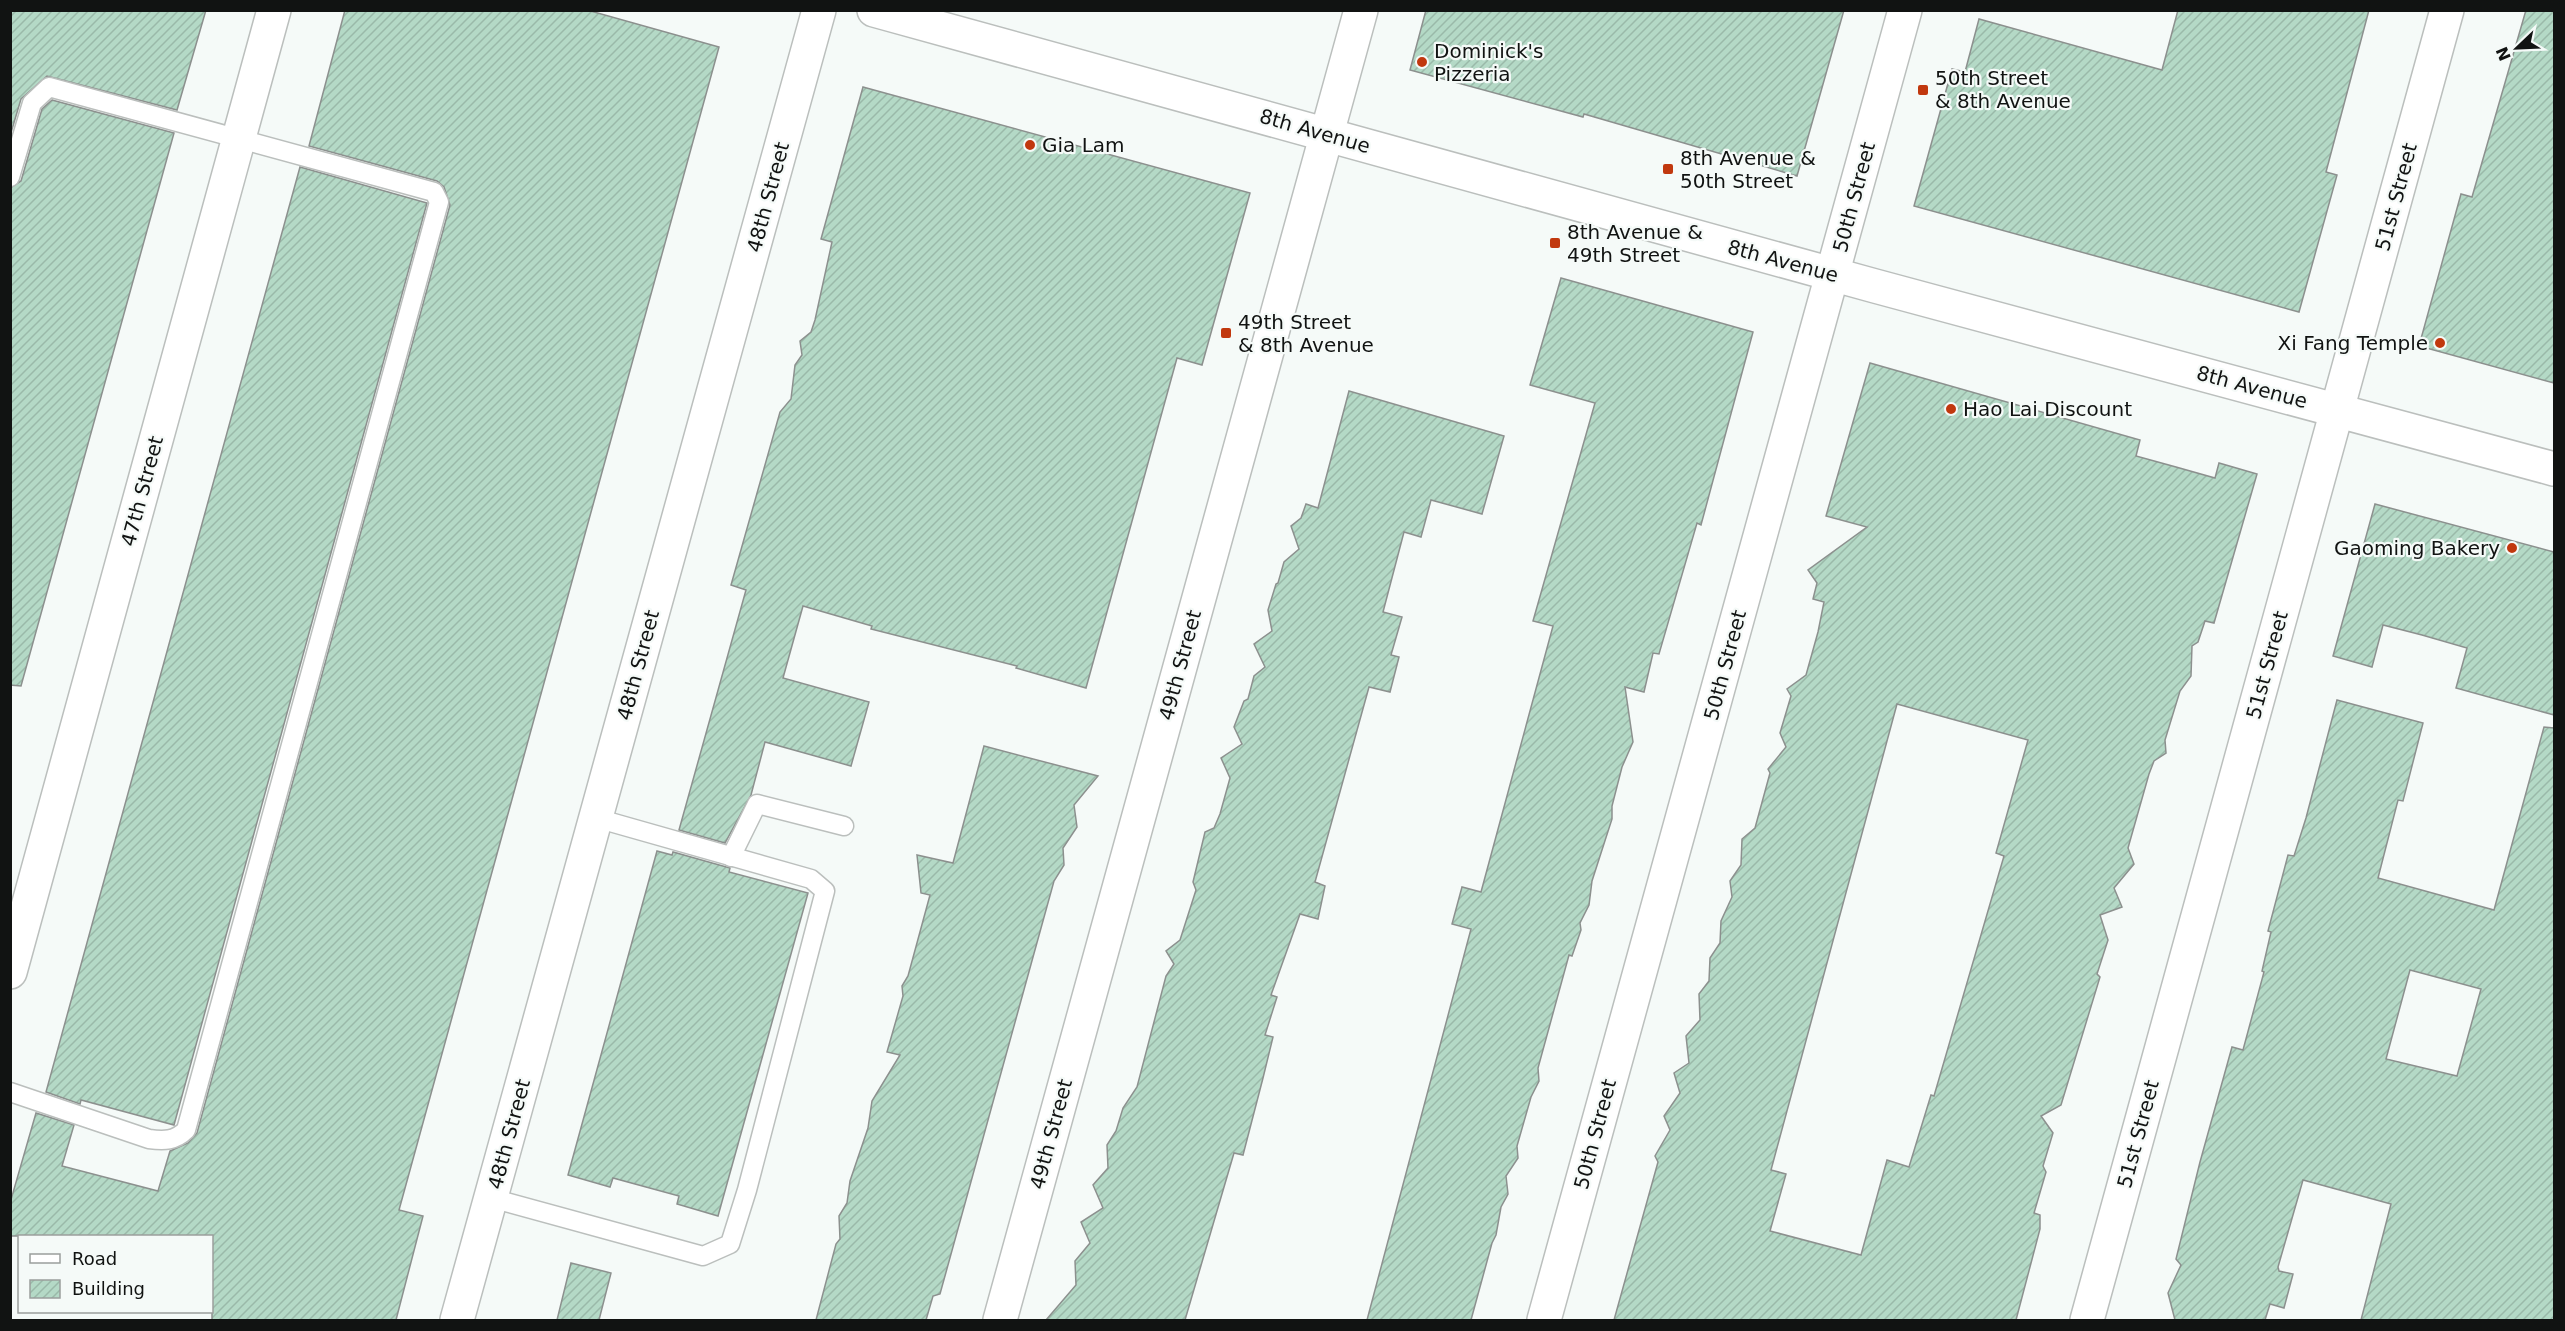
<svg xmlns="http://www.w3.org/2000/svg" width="2565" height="1331" viewBox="0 0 2565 1331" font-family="'DejaVu Sans',sans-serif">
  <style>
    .building { fill: url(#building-hatch); stroke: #8c908e; stroke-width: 1.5; fill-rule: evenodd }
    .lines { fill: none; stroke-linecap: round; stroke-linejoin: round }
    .lane-casing { stroke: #bbbfbd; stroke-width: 21 }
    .street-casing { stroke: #bbbfbd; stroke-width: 36 }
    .lane { stroke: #fff; stroke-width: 18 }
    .street { stroke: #fff; stroke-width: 33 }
    .poi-dot { fill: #c1380e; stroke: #f5faf8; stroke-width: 2 }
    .labels { text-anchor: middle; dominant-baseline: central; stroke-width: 4.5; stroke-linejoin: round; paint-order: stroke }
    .poi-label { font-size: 20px; fill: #111312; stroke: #f5faf8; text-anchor: start }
    .street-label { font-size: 20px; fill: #111312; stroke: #f5faf8 }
  </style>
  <defs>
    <pattern id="building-hatch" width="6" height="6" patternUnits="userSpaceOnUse" patternTransform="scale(1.5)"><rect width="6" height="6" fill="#b4d9c6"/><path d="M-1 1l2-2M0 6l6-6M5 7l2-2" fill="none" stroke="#9ab9a9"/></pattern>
  </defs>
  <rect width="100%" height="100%" fill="#f5faf8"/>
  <!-- building -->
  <g class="building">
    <polygon points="10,10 206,10 177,110 47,76 21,99 10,136"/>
    <polygon points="345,10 587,10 719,47 399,1210 423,1216 396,1320 212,1320 212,1236 10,1236 10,1203 36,1113 74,1125 62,1166 158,1191 170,1151 188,1143 197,1133 450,205 444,187 437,181 309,146"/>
    <polygon points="1426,10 1844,10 1797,176 1584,114 1583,117 1410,70"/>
    <polygon points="2178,10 2369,10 2326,172 2337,175 2299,312 1914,206 1952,69 1965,72 1979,19 2162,70"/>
    <polygon points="2526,10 2554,10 2554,383 2419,346 2461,194 2472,197"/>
    <polygon points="863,87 1250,193 1202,365 1177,358 1086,688 1016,668 1017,666 871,629 872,626 803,606 783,678 869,702 851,766 765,742 751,795 725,843 679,830 746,590 731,585 780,412 791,399 795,365 802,355 800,341 811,332 815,320 832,242 821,239"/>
    <polygon points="52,100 174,133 21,686 10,685 10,188 21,181 42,109"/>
    <polygon points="300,167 427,203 174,1125 81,1100 80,1104 46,1092"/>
    <polygon points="1561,278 1753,332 1701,525 1697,523 1659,654 1653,653 1644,692 1625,687 1633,742 1622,767 1612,806 1612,819 1592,881 1589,905 1580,923 1581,930 1572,956 1569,955 1538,1068 1539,1081 1531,1097 1517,1146 1518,1158 1506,1176 1508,1194 1501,1207 1496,1235 1492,1243 1471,1320 1367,1320 1471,929 1452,924 1462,887 1481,892 1553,626 1533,621 1595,403 1530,385"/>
    <path d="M1870,363L2140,440L2136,456L2176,467L2215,478L2219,463L2257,474L2214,623L2205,621L2198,642L2192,646L2191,676L2180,691L2165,740L2166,753L2154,761L2149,774L2128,848L2134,864L2114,888L2122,907L2100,915L2108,940L2097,974L2100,977L2061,1105L2041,1116L2053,1133L2043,1166L2046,1172L2034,1213L2040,1215V1229L2016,1320H1614L1658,1162L1655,1156L1670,1130L1664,1116L1680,1093L1674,1073L1689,1063L1686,1036L1700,1020L1699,994L1709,981L1710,958L1720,943L1721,921L1732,897L1730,881L1741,865L1742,839L1755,828L1770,773L1768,769L1786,747L1780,733L1791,696L1787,689L1806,675L1818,632L1824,602L1813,599L1817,583L1808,570L1867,527L1826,516ZM1897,704L2028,740L1996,853L2004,856L1934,1096L1931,1095L1909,1167L1887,1160L1861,1255L1770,1231L1786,1174L1771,1170Z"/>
    <polygon points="1349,391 1504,436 1482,514 1431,500 1421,537 1404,532 1383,612 1402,617 1391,655 1399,657 1390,692 1369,687 1315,882 1325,886 1318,919 1300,914 1271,995 1277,997 1265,1035 1273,1037 1263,1078 1243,1155 1234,1153 1185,1320 1046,1320 1076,1285 1075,1261 1090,1243 1081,1222 1103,1208 1093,1185 1108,1168 1107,1145 1116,1131 1123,1108 1137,1087 1166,976 1174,964 1166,951 1180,940 1196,890 1193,882 1205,832 1214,828 1220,814 1230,778 1221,758 1242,744 1234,727 1244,701 1248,699 1254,676 1265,667 1254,644 1272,631 1268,610 1276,584 1278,583 1284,562 1299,549 1291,526 1301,518 1306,504 1318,508"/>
    <polygon points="2375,504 2554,552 2554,715 2456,688 2467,648 2422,635 2383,625 2372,667 2333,656"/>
    <path d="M2337,700L2423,723L2403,801L2398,800L2378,878L2494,910L2544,727L2554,728V1320H2361L2391,1204L2303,1180L2278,1267L2279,1271L2293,1274L2284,1308L2270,1304L2265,1320H2175L2168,1293L2181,1265L2176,1259L2200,1162L2232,1047L2243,1050L2264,972L2262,971L2271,932L2268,931L2288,855L2294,856L2306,818ZM2410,970L2481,989L2457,1076L2386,1059Z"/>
    <polygon points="984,746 1098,776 1074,805 1077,827 1063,848 1064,865 1054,881 940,1294 933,1296 926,1320 816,1320 836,1244 840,1239 839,1216 847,1203 850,1181 868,1128 872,1101 900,1055 887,1052 903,996 902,986 908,976 930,895 921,893 917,855 953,863"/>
    <polygon points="657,851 672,855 673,852 730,868 729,872 808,893 718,1216 677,1204 679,1196 613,1178 610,1187 568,1175"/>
    <polygon points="571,1263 611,1273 599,1320 557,1320"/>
  </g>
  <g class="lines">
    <defs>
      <g id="lane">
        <path d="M10,177L32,103L49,87L434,192L439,202L186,1130C175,1141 164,1141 149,1139L10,1092"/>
        <polyline points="731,857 757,804 844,826"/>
        <polyline points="491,1198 703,1256 730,1244 747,1190 825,891 811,879 596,818"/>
      </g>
      <g id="street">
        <polyline points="874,10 1875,286 2554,469"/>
        <polyline points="10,972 274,10"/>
        <polyline points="457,1320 819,10"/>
        <polyline points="1000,1320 1361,10"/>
        <polyline points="1544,1320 1905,10"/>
        <polyline points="2087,1320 2447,10"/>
      </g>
    </defs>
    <!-- lane casing -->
    <use href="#lane" class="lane-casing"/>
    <!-- street casing -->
    <use href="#street" class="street-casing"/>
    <!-- lane -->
    <use href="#lane" class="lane"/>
    <!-- street -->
    <use href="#street" class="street"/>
  </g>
  <!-- markers -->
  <g class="poi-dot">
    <circle cx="1422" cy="62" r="6"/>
    <rect x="1917" y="84" width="12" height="12" rx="3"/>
    <circle cx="1030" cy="145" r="6"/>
    <rect x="1662" y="163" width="12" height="12" rx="3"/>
    <rect x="1549" y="237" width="12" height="12" rx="3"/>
    <rect x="1220" y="327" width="12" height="12" rx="3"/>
    <circle cx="2440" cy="343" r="6"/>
    <circle cx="1951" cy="409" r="6"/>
    <circle cx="2512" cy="548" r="6"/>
  </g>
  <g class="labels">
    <!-- poi labels -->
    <g class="poi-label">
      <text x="1434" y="51">Dominick's<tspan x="1434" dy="23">Pizzeria</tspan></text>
      <text x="1935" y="78">50th Street<tspan x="1935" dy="23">&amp; 8th Avenue</tspan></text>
      <text x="1042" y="145">Gia Lam</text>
      <text x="1680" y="158">8th Avenue &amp;<tspan x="1680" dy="23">50th Street</tspan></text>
      <text x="1567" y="232">8th Avenue &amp;<tspan x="1567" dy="23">49th Street</tspan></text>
      <text x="1238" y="322">49th Street<tspan x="1238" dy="23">&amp; 8th Avenue</tspan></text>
      <text x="2428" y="343" text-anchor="end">Xi Fang Temple</text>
      <text x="1963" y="409">Hao Lai Discount</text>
      <text x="2500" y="548" text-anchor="end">Gaoming Bakery</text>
    </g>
    <!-- street labels -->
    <g class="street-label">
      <text transform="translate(1315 131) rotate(16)">8th Avenue</text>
      <text transform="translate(768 197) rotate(-75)">48th Street</text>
      <text transform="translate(1854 197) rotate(-75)">50th Street</text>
      <text transform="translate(2396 197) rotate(-75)">51st Street</text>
      <text transform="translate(1783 261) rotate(15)">8th Avenue</text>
      <text transform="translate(2252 387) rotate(15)">8th Avenue</text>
      <text transform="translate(142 491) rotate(-75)">47th Street</text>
      <text transform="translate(638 665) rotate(-75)">48th Street</text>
      <text transform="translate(1180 665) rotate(-75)">49th Street</text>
      <text transform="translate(1725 665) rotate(-75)">50th Street</text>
      <text transform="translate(2267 665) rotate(-75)">51st Street</text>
      <text transform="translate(509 1134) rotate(-75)">48th Street</text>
      <text transform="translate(1051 1134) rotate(-75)">49th Street</text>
      <text transform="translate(1595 1134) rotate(-75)">50th Street</text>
      <text transform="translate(2138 1134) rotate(-75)">51st Street</text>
    </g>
  </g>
  <!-- border -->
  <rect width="2565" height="1331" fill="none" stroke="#111312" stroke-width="24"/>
  <!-- legend -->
  <rect x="18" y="1235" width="195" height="78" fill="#f5faf8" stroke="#9a9e9c" stroke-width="1.5"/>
  <rect x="30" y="1254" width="30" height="9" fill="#ffffff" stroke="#9a9e9c" stroke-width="1.5"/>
  <text x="72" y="1265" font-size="18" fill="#111312">Road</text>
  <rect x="30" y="1280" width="30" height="18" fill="url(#building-hatch)" stroke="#9a9e9c" stroke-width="1.5"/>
  <text x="72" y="1295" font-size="18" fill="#111312">Building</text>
  <!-- north arrow -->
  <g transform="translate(2517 48) rotate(247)" stroke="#f5faf8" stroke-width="4.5" paint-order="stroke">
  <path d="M0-4.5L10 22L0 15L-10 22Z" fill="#111312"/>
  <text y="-9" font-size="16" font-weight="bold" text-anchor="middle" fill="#111312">N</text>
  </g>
</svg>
